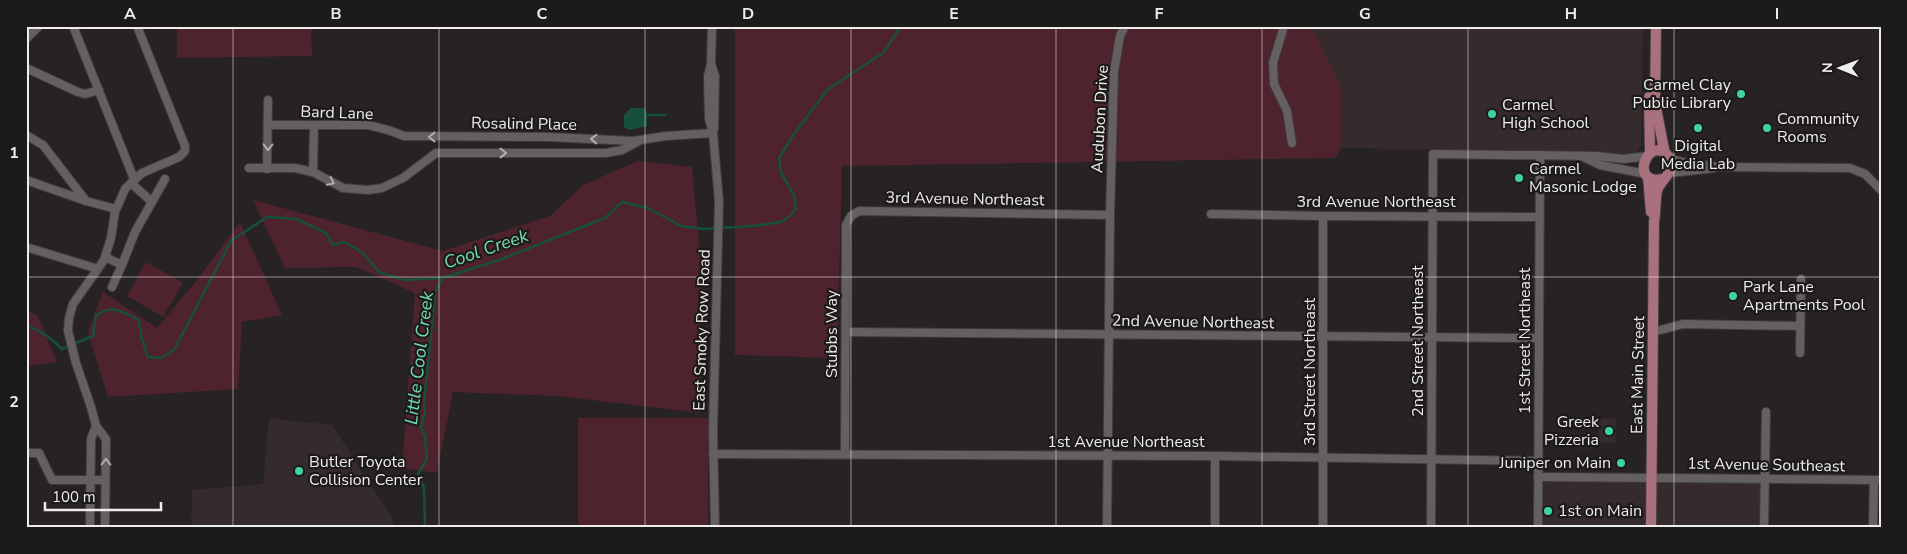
<svg xmlns="http://www.w3.org/2000/svg" width="1907" height="554" viewBox="0 0 1907 554" font-family="'Nunito Sans',sans-serif">
  <style>
    .built { fill: #352a2c }
    .green { fill: #4e232d }
    .water { fill: #16503c }
    .lines { fill: none; stroke-linecap: round; stroke-linejoin: round }
    .stream { stroke: #16503c; stroke-width: 2.5 }
    .minor-casing { stroke: #413d3e; stroke-width: 10 }
    .major-casing { stroke: #413d3e; stroke-width: 12 }
    .minor { stroke: #646061; stroke-width: 8 }
    .major { stroke: #a9717e; stroke-width: 10 }
    .oneway { stroke: #b0adad }
    .grid { fill: none; stroke: #efecec; stroke-width: 1; stroke-opacity: 0.55 }
    .poi-dot { fill: #3ed4a2; stroke: #1d1a1a; stroke-width: 2 }
    .labels { text-anchor: middle; dominant-baseline: central; stroke-width: 4.5; stroke-linejoin: round; paint-order: stroke }
    .poi-label { font-size: 16px; fill: #efecec; stroke: #1d1a1a; text-anchor: start }
    .street-label { font-size: 16px; fill: #efecec; stroke: #1d1a1a }
    .water-label { font-size: 18px; font-style: italic; fill: #71dcb3; stroke: #1d1a1a }
    .neatline { fill: none; stroke: #efecec; stroke-width: 2 }
    .grid-label { font-size: 16px; text-anchor: middle; font-weight: bold; fill: #efecec }
  </style>
  <rect width="100%" height="100%" fill="#272324"/>
  <!-- built -->
  <g class="built">
    <polygon points="1302,26 1643,26 1641,146 1635,155 1626,157 1596,152 1341,148 1341,86 1316,35 1309,27"/>
    <polygon points="269,418 332,425 393,519 393,528 191,528 192,490 263,484"/>
    <polygon points="1599,419 1616,419 1615,443 1598,443"/>
    <polygon points="1762,481 1762,528 1542,528 1542,482"/>
  </g>
  <!-- green -->
  <g class="green">
    <polygon points="177,26 311,26 312,56 177,58"/>
    <polygon points="735,26 1309,27 1316,35 1341,86 1341,148 1335,158 842,166 837,358 735,355"/>
    <polygon points="638,161 692,167 702,275 700,413 559,396 453,392 437,473 402,468 415,293 356,267 285,268 253,200 443,251 550,216 583,185"/>
    <polygon points="240,222 282,315 242,322 238,389 108,397 88,332 103,292 157,328 197,280"/>
    <polygon points="146,262 183,283 163,317 127,296"/>
    <polygon points="26,310 38,316 57,362 26,366"/>
    <rect x="578" y="418" width="130" height="110"/>
  </g>
  <!-- water -->
  <polygon class="water" points="631,108 644,108 647,113 647,126 629,130 624,127 624,115"/>
  <g class="lines">
    <!-- stream -->
    <g class="stream">
      <polyline points="647,115 665,115"/>
      <path d="M26,327C40,328 53,340 62,349L93,336L96,315C113,304 123,312 139,320L141,336L148,357L161,358L174,350L231,241L267,217L296,219L326,233L333,245L344,242L362,252L379,272L404,280L443,278L502,259L605,218L622,202L648,208L681,226L704,229L753,226L781,222L790,216L796,209L794,195L781,173L779,158L794,134L828,89L883,53L901,26"/>
      <polyline points="425,528 424,488 418,474 427,459 425,437 421,427 425,413 424,403 435,293 443,278"/>
    </g>
    <defs>
      <g id="minor">
        <polyline points="73,26 134,179"/>
        <polyline points="712,26 711,64 708,76 709,119 713,133 719,201 713,431 715,528"/>
        <polyline points="1284,26 1273,63 1274,84 1287,111 1292,143"/>
        <polyline points="26,39 39,26"/>
        <polyline points="711,64 715,76 714,129"/>
        <polyline points="26,68 78,92 85,94 99,90"/>
        <polyline points="268,125 368,125 388,130 404,136 549,137 633,141 666,136 713,133"/>
        <polyline points="26,135 43,145 86,201 116,209"/>
        <polyline points="1583,157 1600,165 1646,174"/>
        <polyline points="1670,159 1686,163 1721,167 1850,168 1865,174 1881,190"/>
        <polyline points="249,168 295,168 313,172 343,188 368,190 382,188 403,178 436,153 606,153 622,150 639,141"/>
        <polyline points="267,169 268,100"/>
        <polyline points="313,172 314,125"/>
        <polyline points="1670,173 1714,168"/>
        <polyline points="26,180 86,201"/>
        <polyline points="131,183 152,202"/>
        <polyline points="1211,214 1323,216 1540,217"/>
        <polyline points="26,247 98,269"/>
        <polyline points="105,257 122,265 135,232 165,179"/>
        <polyline points="112,287 122,265"/>
        <polyline points="846,332 1539,338"/>
        <polyline points="1653,332 1683,324 1800,326"/>
        <polyline points="1800,353 1801,279"/>
        <polyline points="26,453 39,453 52,480 105,480"/>
        <polyline points="713,454 1215,456 1538,461"/>
        <polyline points="845,454 846,225 851,216 859,211 1110,215"/>
        <polyline points="1215,456 1215,528"/>
        <polyline points="1538,477 1881,480"/>
        <polyline points="90,528 91,439 96,426"/>
        <polyline points="105,528 106,439 96,426 91,407 76,363 68,331 69,318 73,304 104,260 111,238 115,212 125,189 142,173 179,157 185,151 185,146 137,26"/>
        <polyline points="1107,528 1110,215 1114,72 1120,36 1125,26"/>
        <polyline points="1323,528 1323,216"/>
        <polyline points="1431,528 1433,154 1596,156 1624,159 1647,156"/>
        <polyline points="1538,528 1540,155"/>
        <polyline points="1764,528 1766,412"/>
        <polyline points="1873,528 1874,480"/>
      </g>
      <g id="major">
        <polyline points="1656,26 1655,103 1665,154"/>
        <polyline points="1649,97 1650,153"/>
        <polyline points="1648,177 1651,212"/>
        <path d="M1651,528L1654,222C1656,212 1655,200 1657,191C1660,179 1679,170 1669,157C1649,132 1627,186 1663,179"/>
      </g>
    </defs>
    <!-- minor casing -->
    <use href="#minor" class="minor-casing"/>
    <!-- major casing -->
    <use href="#major" class="major-casing"/>
    <!-- minor -->
    <use href="#minor" class="minor"/>
    <!-- major -->
    <use href="#major" class="major"/>
  </g>
  <!-- one-way arrows -->
  <defs><path id="oneway-chevron" d="M-2-3.5L2.5 0L-2 3.5" fill="none" stroke-width="1.6" stroke-linecap="round" stroke-linejoin="round" transform="scale(1.25)"/></defs>
  <g class="oneway">
    <use href="#oneway-chevron" transform="translate(432 137) rotate(-180)"/>
    <use href="#oneway-chevron" transform="translate(594 139) rotate(-178)"/>
    <use href="#oneway-chevron" transform="translate(268 147) rotate(91)"/>
    <use href="#oneway-chevron" transform="translate(503 153)"/>
    <use href="#oneway-chevron" transform="translate(331 182) rotate(26)"/>
    <use href="#oneway-chevron" transform="translate(106 462) rotate(-89)"/>
  </g>
  <!-- grid -->
  <path class="grid" d="M233,26V528M439,26V528M645,26V528M851,26V528M1056,26V528M1262,26V528M1468,26V528M1674,26V528M26,277H1881"/>
  <!-- markers -->
  <g class="poi-dot">
    <circle cx="1741" cy="94" r="5"/>
    <circle cx="1492" cy="114" r="5"/>
    <circle cx="1698" cy="128" r="5"/>
    <circle cx="1767" cy="128" r="5"/>
    <circle cx="1519" cy="178" r="5"/>
    <circle cx="1733" cy="296" r="5"/>
    <circle cx="1609" cy="431" r="5"/>
    <circle cx="1621" cy="463" r="5"/>
    <circle cx="299" cy="471" r="5"/>
    <circle cx="1548" cy="511" r="5"/>
  </g>
  <g class="labels">
    <!-- poi labels -->
    <g class="poi-label">
      <text x="1731" y="85" text-anchor="end">Carmel Clay<tspan x="1731" dy="18">Public Library</tspan></text>
      <text x="1502" y="105">Carmel<tspan x="1502" dy="18">High School</tspan></text>
      <text x="1777" y="119">Community<tspan x="1777" dy="18">Rooms</tspan></text>
      <text x="1698" y="146" text-anchor="middle">Digital<tspan x="1698" dy="18">Media Lab</tspan></text>
      <text x="1529" y="169">Carmel<tspan x="1529" dy="18">Masonic Lodge</tspan></text>
      <text x="1743" y="287">Park Lane<tspan x="1743" dy="18">Apartments Pool</tspan></text>
      <text x="1599" y="422" text-anchor="end">Greek<tspan x="1599" dy="18">Pizzeria</tspan></text>
      <text x="309" y="462">Butler Toyota<tspan x="309" dy="18">Collision Center</tspan></text>
      <text x="1611" y="463" text-anchor="end">Juniper on Main</text>
      <text x="1558" y="511">1st on Main</text>
    </g>
    <!-- street labels -->
    <g class="street-label">
      <text transform="translate(337 113) rotate(2)">Bard Lane</text>
      <text transform="translate(1100 119) rotate(-87)">Audubon Drive</text>
      <text transform="translate(524 124) rotate(1)">Rosalind Place</text>
      <text transform="translate(965 199) rotate(1)">3rd Avenue Northeast</text>
      <text x="1376" y="202">3rd Avenue Northeast</text>
      <text transform="translate(1193 322) rotate(1)">2nd Avenue Northeast</text>
      <text transform="translate(702 330) rotate(-88)">East Smoky Row Road</text>
      <text transform="translate(832 334) rotate(-90)">Stubbs Way</text>
      <text transform="translate(1418 341) rotate(-90)">2nd Street Northeast</text>
      <text transform="translate(1525 341) rotate(-90)">1st Street Northeast</text>
      <text transform="translate(1310 372) rotate(-90)">3rd Street Northeast</text>
      <text transform="translate(1638 375) rotate(-89)">East Main Street</text>
      <text x="1126" y="442">1st Avenue Northeast</text>
      <text transform="translate(1766 465) rotate(1)">1st Avenue Southeast</text>
    </g>
    <!-- water labels -->
    <g class="water-label">
      <text transform="translate(486 249) rotate(-19)">Cool Creek</text>
      <text transform="translate(419 358) rotate(-83)">Little Cool Creek</text>
    </g>
  </g>
  <!-- border -->
  <rect width="1907" height="554" fill="none" stroke="#1d1a1a" stroke-width="55"/>
  <!-- north arrow -->
  <g transform="translate(1840 68) rotate(271)" stroke="#1d1a1a" stroke-width="4" paint-order="stroke">
  <path d="M0-4L9 19L0 12L-9 19Z" fill="#efecec"/>
  <text y="-8" font-size="14" font-weight="bold" text-anchor="middle" fill="#efecec">N</text>
  </g>
  <!-- scale -->
  <path d="M45 502v8h116v-8" fill="none" stroke="#efecec" stroke-width="2.5"/>
  <text x="52" y="502" font-size="15" fill="#efecec" stroke="#1d1a1a" stroke-width="4" paint-order="stroke">100 m</text>
  <rect x="28" y="28" width="1852" height="498" class="neatline"/>
  <g class="grid-label">
    <text x="130" y="19">A</text>
    <text x="336" y="19">B</text>
    <text x="542" y="19">C</text>
    <text x="748" y="19">D</text>
    <text x="954" y="19">E</text>
    <text x="1159" y="19">F</text>
    <text x="1365" y="19">G</text>
    <text x="1571" y="19">H</text>
    <text x="1777" y="19">I</text>
    <text x="14" y="158">1</text>
    <text x="14" y="407">2</text>
  </g>
</svg>
